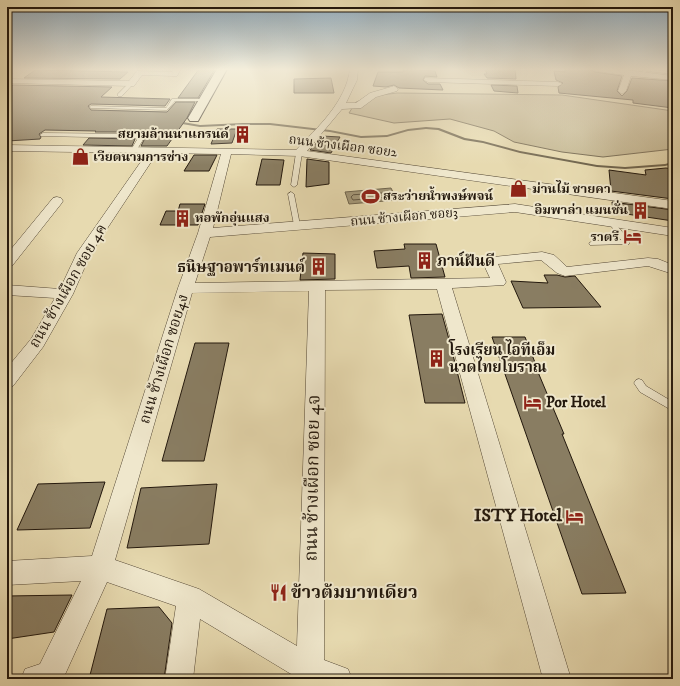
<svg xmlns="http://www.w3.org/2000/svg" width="680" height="686" viewBox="0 0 680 686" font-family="'IM FELL DW Pica','Noto Serif Thai',serif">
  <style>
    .green { fill: #c6b994; stroke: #746850 }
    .water { fill: #a49879; stroke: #70654e }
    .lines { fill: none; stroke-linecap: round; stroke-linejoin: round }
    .shore { stroke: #645843; stroke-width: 1 }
    .stream { fill: #70654e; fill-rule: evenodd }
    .building { fill: #897d62; stroke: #23180d }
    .lane-casing { stroke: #544836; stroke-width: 1 }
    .street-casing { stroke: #544836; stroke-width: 1 }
    .secondary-casing { stroke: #23180d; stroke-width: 2 }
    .lane { fill: #efe7cc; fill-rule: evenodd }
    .street { fill: #efe7cc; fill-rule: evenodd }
    .secondary { fill: #efe7cc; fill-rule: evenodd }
    .labels { text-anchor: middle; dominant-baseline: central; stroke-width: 4; stroke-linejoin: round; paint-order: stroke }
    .far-poi-label { font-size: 13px; font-weight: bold; fill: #23180d; stroke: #efe7cc; text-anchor: start }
    .far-street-label { font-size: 13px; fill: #23180d; stroke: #efe7cc }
    .poi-label { font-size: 15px; font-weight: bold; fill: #23180d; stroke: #efe7cc; text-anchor: start }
    .street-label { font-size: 15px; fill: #23180d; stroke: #efe7cc }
    .near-street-label { font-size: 18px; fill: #23180d; stroke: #efe7cc }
    .near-poi-label { font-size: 18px; font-weight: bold; fill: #23180d; stroke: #efe7cc; text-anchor: end }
  </style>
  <rect width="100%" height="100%" fill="#e7dab0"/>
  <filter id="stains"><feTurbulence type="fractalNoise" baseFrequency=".005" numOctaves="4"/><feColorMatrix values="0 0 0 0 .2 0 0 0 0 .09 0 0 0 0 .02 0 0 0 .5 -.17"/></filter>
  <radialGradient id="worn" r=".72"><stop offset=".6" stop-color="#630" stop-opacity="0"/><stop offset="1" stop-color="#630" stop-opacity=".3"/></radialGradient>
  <!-- green -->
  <polygon class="green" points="397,93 562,95 673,111 673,149 603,157 562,152 514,142 494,131 450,119 394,123 349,113 356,102 373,96"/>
  <!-- water -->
  <polygon class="water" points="391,188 397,200 349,204 345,192"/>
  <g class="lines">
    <!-- shore -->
    <polygon class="shore" points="387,193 389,195 388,197 353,200 351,197 353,195"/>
    <!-- stream -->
    <polygon class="stream" points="177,121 200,125 243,123 270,123 330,130 361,136 387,135 408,129 426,127 439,128 465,138 483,141 520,151 597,165 625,167 665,164 673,162 673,164 665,166 625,169 597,167 520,153 483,143 464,140 438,130 426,129 408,131 387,137 361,138 330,132 270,125 243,125 200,127 176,123 176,121"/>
  </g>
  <!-- building -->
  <g class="building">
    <polygon points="199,69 215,69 198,98 178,98"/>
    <polygon points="404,69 435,71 437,77 425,76 423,80 428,84 440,84 443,90 399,88 394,85 386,87 373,86 378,72 403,72"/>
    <polygon points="485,69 515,69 516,79 487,78 484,74 487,74"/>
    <polygon points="565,69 590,69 595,72 622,76 617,91 622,96 627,91 632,78 673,81 673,108 633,103 633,100 559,93 558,87 563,83 556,80 554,71 565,72"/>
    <polygon points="35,70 41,70 128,72 120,79 24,78"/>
    <polygon points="331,78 334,93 294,93 294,79"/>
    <polygon points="13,85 112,87 101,97 170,99 165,106 91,104 88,106 91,110 167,112 176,102 195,102 187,118 167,146 141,146 145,138 139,132 95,132 96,131 45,130 39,134 41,137 40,139 7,141 7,89"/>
    <polygon points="491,85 517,86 518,93 494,91"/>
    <polygon points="217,129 237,129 232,143 211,144"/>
    <polygon points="322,136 340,137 331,153 310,150"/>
    <polygon points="89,138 135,139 132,146 83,145"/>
    <polygon points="194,155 217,155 209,171 184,171"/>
    <polygon points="262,159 284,160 280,185 256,185"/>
    <polygon points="307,159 329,162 329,184 306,187"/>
    <polygon points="666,168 673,169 673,199 611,191 609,170 646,175 645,170"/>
    <polygon points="612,202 673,210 673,221 613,212"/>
    <polygon points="180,204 205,204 198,225 160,225 166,211 178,211"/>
    <polygon points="404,244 436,244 445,277 411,278 409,266 377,268 374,251 405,249"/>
    <polygon points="303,253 335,254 335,279 300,280"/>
    <polygon points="544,275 557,275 565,277 575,276 601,307 523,308 511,281 548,283"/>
    <polygon points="442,314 450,343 465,403 425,403 409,315"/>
    <polygon points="492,337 525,337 536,365 535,365 564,434 562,434 626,593 582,594"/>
    <polygon points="195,343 229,343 204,461 162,461"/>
    <polygon points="105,482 90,528 17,530 38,484"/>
    <polygon points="217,484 209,544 127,548 141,488"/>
    <polygon points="72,595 54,632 7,639 7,596"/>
    <polygon points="159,607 172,623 164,679 89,679 107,609"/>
  </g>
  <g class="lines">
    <defs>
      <g id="lane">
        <polygon points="644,69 673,72 673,74 647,71 642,76 640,76"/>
        <polygon points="129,83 133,84 122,96 118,96 118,94"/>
        <polygon points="172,99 204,99 206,100 204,101 175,101 167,110 91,108 89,107 91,106 166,108"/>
        <polygon points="43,133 139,134 144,138 136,151 134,152 131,150 138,138 41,136 40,135"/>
        <polygon points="299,151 302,153 297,185 294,187 291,185 296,153"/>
        <polygon points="291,192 294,194 300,225 297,227 294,225 288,194"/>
        <polygon points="612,221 614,222 629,240 629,244 590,245 589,243 593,241 621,240 609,223"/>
        <polygon points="639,379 642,380 646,386 673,402 673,411 640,392 634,383 636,380"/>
      </g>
      <g id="street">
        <polygon points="173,69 181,69 177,76 174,76 142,75 134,86 131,86 7,83 7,79 129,81 137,71 172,72"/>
        <path d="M350,69H358L357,80L346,103H356L370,93L391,87L394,86L398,89L397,91L376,97L361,108L342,109L307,151L673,201V209L299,156L231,154L213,228L515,204L673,228V236L515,212L210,237L195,283L490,278L482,261L484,258L542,252L554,255L567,267L648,258L658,259L673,265V274L648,266L565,276L557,273L541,260L498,264L506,282L504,285L452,288L571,679H543L437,289L325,290L324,660L348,669L352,679H296V677L200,619L193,679H165L176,606L107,582L63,679H21L25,669L40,664L81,581L7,585V561L92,556L178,288L198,233L221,154L157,153L91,253L73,294L43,347L13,386L7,388V368L31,339L55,298L7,295V285L60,289L77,253L147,153L7,151V145L296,150C318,127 346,102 350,69ZM309,291L297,646L199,589L115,560L192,293Z"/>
        <polygon points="591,69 618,69 673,76 673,80 631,76 626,91 622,94 618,91 624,75 595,71"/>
        <polygon points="425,78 558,82 562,84 558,86 428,82 424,80"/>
        <polygon points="57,197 61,198 63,201 61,204 12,266 7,267 7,254 53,198"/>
      </g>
      <polygon id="secondary" points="217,69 227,69 198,121 190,121 188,118"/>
    </defs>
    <!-- lane casing -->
    <use href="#lane" class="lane-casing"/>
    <!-- street casing -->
    <use href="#street" class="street-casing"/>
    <!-- secondary casing -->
    <use href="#secondary" class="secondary-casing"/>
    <!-- lane -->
    <use href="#lane" class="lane"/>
    <!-- street -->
    <use href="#street" class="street"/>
    <!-- secondary -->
    <use href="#secondary" class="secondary"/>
  </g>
  <!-- sky -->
  <linearGradient id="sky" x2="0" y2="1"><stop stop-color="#8da9bc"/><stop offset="0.42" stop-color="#f4eedb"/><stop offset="1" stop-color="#f4eedb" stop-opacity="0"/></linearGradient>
  <rect width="680" height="165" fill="url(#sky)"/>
  <!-- icons -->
  <defs>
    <symbol id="building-bare" viewBox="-9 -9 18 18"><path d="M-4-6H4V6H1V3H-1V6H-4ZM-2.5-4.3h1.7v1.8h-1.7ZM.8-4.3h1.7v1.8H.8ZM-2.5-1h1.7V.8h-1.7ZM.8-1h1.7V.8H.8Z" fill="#8f2418" stroke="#efe7cc" stroke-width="2.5" paint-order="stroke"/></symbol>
    <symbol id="shop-bare" viewBox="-9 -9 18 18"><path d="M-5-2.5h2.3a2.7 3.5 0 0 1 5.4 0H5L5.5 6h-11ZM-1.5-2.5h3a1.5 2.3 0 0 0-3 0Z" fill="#8f2418" stroke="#efe7cc" stroke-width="2.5" paint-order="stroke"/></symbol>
    <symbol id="stadium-bare" viewBox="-9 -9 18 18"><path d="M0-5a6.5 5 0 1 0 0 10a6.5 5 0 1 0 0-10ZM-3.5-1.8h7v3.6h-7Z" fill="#8f2418" stroke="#efe7cc" stroke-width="2.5" paint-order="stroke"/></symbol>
    <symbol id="hotel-bare" viewBox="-9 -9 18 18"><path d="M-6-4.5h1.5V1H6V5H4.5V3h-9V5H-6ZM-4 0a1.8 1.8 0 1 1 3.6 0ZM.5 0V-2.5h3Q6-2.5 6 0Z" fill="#8f2418" stroke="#efe7cc" stroke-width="2.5" paint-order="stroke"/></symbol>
    <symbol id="restaurant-bare" viewBox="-9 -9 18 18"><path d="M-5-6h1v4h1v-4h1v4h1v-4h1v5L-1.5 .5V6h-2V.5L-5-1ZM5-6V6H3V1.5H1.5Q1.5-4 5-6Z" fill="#8f2418" stroke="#efe7cc" stroke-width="2.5" paint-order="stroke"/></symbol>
  </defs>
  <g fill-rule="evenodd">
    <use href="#building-bare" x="230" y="122" width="25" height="25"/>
    <use href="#shop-bare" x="68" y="144" width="25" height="25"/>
    <use href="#shop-bare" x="506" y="176" width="25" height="25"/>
    <use href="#stadium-bare" x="358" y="184" width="25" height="25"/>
    <use href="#building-bare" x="628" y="198" width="25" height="25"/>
    <use href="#building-bare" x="170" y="206" width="25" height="25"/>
    <use href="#hotel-bare" x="620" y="224" width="25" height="25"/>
    <use href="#building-bare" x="412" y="248" width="25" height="25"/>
    <use href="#building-bare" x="306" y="254" width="25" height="25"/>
    <use href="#building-bare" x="424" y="346" width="25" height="25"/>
    <use href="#hotel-bare" x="520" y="390" width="25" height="25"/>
    <use href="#hotel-bare" x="562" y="504" width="25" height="25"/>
    <use href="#restaurant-bare" x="266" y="580" width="25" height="25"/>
  </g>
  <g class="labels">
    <!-- far-poi labels -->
    <g class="far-poi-label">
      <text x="229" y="134" text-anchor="end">สยามล้านนาแกรนด์</text>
      <text x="93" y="157">เวียตนามการช่าง</text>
      <text x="532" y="189">ม่านไม้ ชายคา</text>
      <text x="383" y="196">สระว่ายน้ำพงษ์พจน์</text>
      <text x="628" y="210" text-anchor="end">อิมพาล่า แมนชั่น</text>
      <text x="195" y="218">หอพักอุ่นแสง</text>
      <text x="619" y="237" text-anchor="end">ราตรี</text>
    </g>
    <!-- far-street labels -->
    <g class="far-street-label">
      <text transform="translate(343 146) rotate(7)">ถนน ช้างเผือก ซอย2</text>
      <text transform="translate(404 217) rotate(-5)">ถนน ช้างเผือก ซอย3</text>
    </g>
    <!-- poi labels -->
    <g class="poi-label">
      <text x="437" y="261">ภาน์ฝันดี</text>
      <text x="305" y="267" text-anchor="end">ธนิษฐาอพาร์ทเมนต์</text>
      <text x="449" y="350">โรงเรียน ไอทีเอ็ม<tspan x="449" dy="17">นวดไทยโบราณ</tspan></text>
      <text x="546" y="402">Por Hotel</text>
    </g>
    <!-- street labels -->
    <g class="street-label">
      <text transform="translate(68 286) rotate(-60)">ถนน ช้างเผือก ซอย 4ค</text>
      <text transform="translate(164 359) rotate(-73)">ถนน ช้างเผือก ซอย4ง</text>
    </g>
    <!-- near-street labels -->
    <g class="near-street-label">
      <text transform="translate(313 478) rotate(-89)">ถนน ช้างเผือก ซอย 4จ</text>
    </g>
    <!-- near-poi labels -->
    <g class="near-poi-label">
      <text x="562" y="516">ISTY Hotel</text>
      <text x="291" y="593" text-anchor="start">ข้าวต้มบาทเดียว</text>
    </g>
  </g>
  <!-- margin -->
  <rect width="680" height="686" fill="none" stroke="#e7dab0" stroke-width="24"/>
  <rect x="8" y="8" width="664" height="670" fill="none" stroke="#23180d" stroke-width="2"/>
  <rect x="12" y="12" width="656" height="662" fill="none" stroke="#23180d"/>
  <rect width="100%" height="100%" filter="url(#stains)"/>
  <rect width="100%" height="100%" fill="url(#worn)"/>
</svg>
